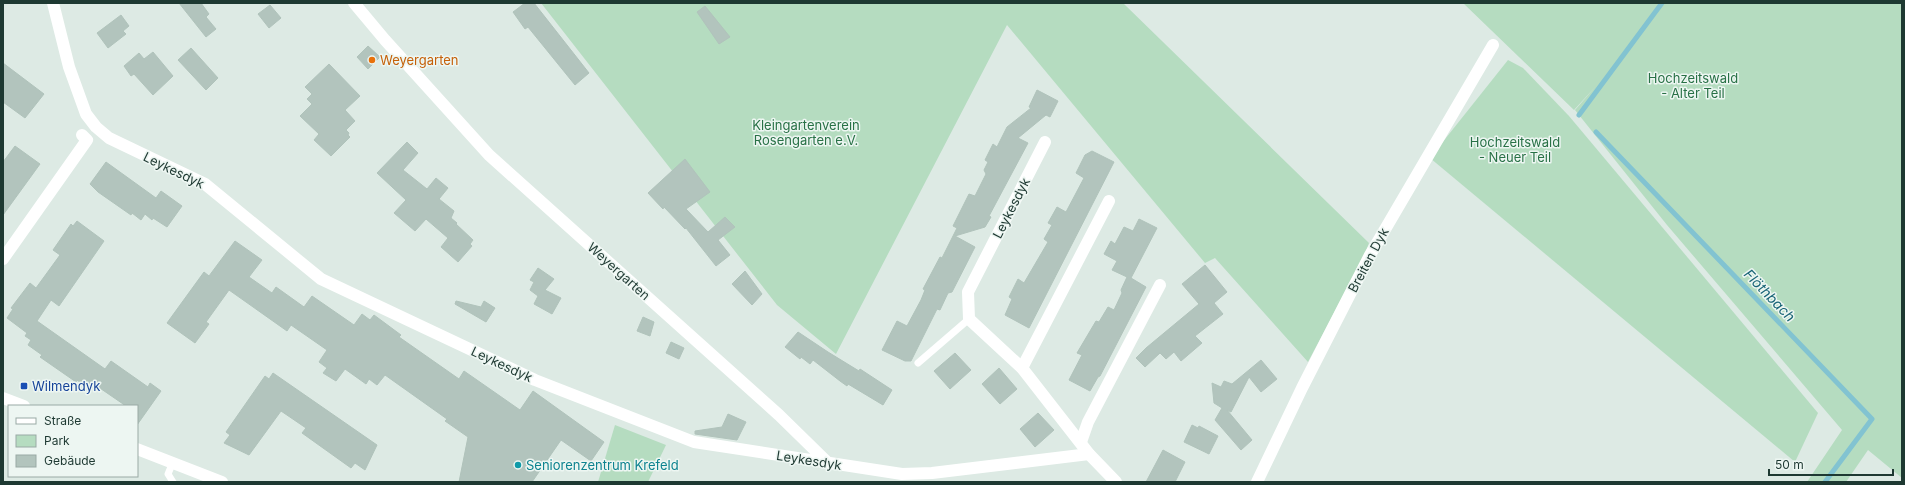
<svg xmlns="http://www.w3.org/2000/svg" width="1905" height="485" viewBox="0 0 1905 485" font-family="Inter,sans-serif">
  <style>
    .green { fill: #b5dcc0 }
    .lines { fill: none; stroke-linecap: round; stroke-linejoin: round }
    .stream { stroke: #82c3d1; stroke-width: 5 }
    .building { fill: #b2c4bd; stroke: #b0c3bb }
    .service { stroke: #fff; stroke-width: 7 }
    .minor { stroke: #fff; stroke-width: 12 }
    .food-dot { fill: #e8710a; stroke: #edf6f2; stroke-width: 1.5 }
    .transit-dot { fill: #1a4fb4; stroke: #edf6f2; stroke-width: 1.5 }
    .culture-dot { fill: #0f9aa8; stroke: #edf6f2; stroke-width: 1.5 }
    .labels { text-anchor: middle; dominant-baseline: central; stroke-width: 3; stroke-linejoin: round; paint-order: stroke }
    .food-label { font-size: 13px; fill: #c56008; stroke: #edf6f2; text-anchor: start }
    .park-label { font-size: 13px; fill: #287146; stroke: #edf6f2 }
    .street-label { font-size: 13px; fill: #1e3932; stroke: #edf6f2 }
    .transit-label { font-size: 13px; fill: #164399; stroke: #edf6f2; text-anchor: start }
    .culture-label { font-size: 13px; fill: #0d838f; stroke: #edf6f2; text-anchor: start }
    .water-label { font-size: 14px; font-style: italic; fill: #186476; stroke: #edf6f2 }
  </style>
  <rect width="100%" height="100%" fill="#ddeae4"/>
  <!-- green -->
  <g class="green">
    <polygon points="541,3 1123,3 1369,243 1364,256 1308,362 1215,258 1205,263 1007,25 836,354 777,305"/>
    <polygon points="1463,3 1902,3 1902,478 1868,450 1846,482 1807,482 1842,430 1667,225 1575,110 1596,86 1574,110"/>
    <polygon points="1508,60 1523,68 1569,116 1818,413 1795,462 1430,158"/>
    <polygon points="615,425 666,445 648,482 598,482"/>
  </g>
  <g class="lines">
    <!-- stream -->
    <g class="stream">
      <polyline points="1579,115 1662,3"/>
      <polyline points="1596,132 1872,419 1825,482"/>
    </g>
  </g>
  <!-- building -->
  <g class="building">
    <polygon points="179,3 201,3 209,14 206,17 216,29 206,37"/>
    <polygon points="525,3 534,3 589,73 575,85 528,27 525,29 513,12"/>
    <polygon points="270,5 281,18 269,28 258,14"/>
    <polygon points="705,6 730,37 719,44 697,12"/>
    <polygon points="121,15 129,26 123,31 126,34 108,48 97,33"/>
    <polygon points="368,46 380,57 368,69 357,57"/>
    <polygon points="191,48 218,78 206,90 178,60"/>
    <polygon points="153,52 173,76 153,95 134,74 131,76 124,66 139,53 144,59"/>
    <polygon points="3,63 44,94 25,118 3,102"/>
    <polygon points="329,64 360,96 345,110 355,121 346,130 349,133 348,135 350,137 331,156 314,140 319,134 300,116 312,104 307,99 312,94 305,87"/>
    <polygon points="1037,90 1058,101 1050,117 1046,115 1018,138 1028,143 989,216 991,217 985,227 955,236 975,247 952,292 948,293 940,310 937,309 911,361 905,361 882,350 897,321 907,326 921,300 925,290 923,289 940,257 942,258 957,228 953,226 969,194 975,196 986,174 984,170 988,162 985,160 993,144 997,147 1007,127 1031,108 1029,107"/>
    <polygon points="407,142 418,153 403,170 427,189 436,178 448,188 439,199 454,211 451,218 457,223 456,224 473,240 470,244 472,246 458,262 441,247 448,238 426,219 415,231 394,213 406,200 377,173"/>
    <polygon points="15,146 40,164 3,215 3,162"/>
    <polygon points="1092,151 1114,162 1029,328 1005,315 1012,299 1009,297 1018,279 1024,283 1048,242 1044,239 1052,225 1048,223 1057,207 1066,212 1084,178 1076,173 1085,155"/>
    <polygon points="685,159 710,192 686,209 708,232 725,217 735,227 718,240 730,255 716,266 686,228 685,229 664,207 663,209 648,193"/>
    <polygon points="106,162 156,198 161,191 182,206 167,227 153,218 152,220 145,214 141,220 132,213 131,215 98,192 90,184"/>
    <polygon points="1139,219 1157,228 1131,278 1146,287 1100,376 1098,377 1090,391 1069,380 1082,355 1077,353 1096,321 1099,322 1108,307 1114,310 1122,293 1121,290 1127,277 1112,270 1117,261 1104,254 1111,241 1115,244 1124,227 1133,231"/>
    <polygon points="77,221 104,241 59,306 51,300 37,321 105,369 111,361 148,387 150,383 161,391 137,425 137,406 126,406 94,384 91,390 77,380 76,382 40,357 42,355 28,345 31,340 25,336 27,333 7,318 13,309 11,308 30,283 36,288 60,255 53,250 71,224 73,226"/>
    <polygon points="235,241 262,260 249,277 272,293 276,287 304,307 312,296 354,325 362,314 370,320 374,315 401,335 399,337 459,379 464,371 520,410 533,391 604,442 591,461 561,440 532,482 459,482 468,437 445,421 447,419 385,375 377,385 369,379 366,384 345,369 336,381 323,373 327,368 319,362 327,350 291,325 287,331 229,290 206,322 209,324 195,343 167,323 204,272 209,276"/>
    <polygon points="1205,265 1227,292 1214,303 1223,314 1195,336 1202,343 1181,361 1174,352 1166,359 1160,353 1145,367 1136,358 1146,348 1199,304 1182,284"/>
    <polygon points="538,268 554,279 545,290 561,298 552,314 534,304 538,296 530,290 534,282 530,280"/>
    <polygon points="745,271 762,294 752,305 732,284"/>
    <polygon points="456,301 481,307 484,301 495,308 486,322 455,304"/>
    <polygon points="643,317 654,322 650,336 637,331"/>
    <polygon points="798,332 828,352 859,371 860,369 892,390 883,405 848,384 847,386 840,381 813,360 810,364 801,357 800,359 785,347"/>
    <polygon points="671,342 684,348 679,359 666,353"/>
    <polygon points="955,353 971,370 950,389 934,371"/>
    <polygon points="1261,360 1277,379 1261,392 1249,377 1231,412 1227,410 1252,440 1241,450 1215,420 1222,408 1214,403 1212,383 1221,387 1224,381 1232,384"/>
    <polygon points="999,368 1017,389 1000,404 982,384"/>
    <polygon points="273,373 377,445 365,470 355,463 351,468 302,433 306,428 281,411 249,455 224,443 230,435 226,432 242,409 265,376 269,379"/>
    <polygon points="1038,413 1054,430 1035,447 1020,429"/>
    <polygon points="728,414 746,422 737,440 695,434 695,431 722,427"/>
    <polygon points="1192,425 1198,428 1199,426 1218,436 1209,454 1184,442"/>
    <polygon points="1163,450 1185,462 1175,482 1146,482"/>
  </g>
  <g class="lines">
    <!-- service -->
    <g class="service">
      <polyline points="918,363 969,319"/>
      <polyline points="173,462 168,474 173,482"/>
    </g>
    <!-- minor -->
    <g class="minor">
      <polyline points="53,3 69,67 86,114 96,127 109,138 205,184 321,279 535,380 694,442 902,474 932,473 1089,454"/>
      <polyline points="354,3 385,40 489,155 779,415 826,461"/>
      <polyline points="1045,142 968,292 969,319 1022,368 1089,454 1116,482"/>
      <polyline points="3,259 87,140 82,135"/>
      <polyline points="1022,368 1109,201"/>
      <polyline points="3,398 24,406"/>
      <polyline points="1081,442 1088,422 1160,285"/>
      <polyline points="137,449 222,482"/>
      <polyline points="1257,482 1302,388 1370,255 1493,45"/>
    </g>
  </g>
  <!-- markers -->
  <circle class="food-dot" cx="372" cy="60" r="4"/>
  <rect class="transit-dot" x="20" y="382" width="8" height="8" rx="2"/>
  <circle class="culture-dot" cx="518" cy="465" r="4"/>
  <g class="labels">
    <!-- food labels -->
    <g class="food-label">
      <text x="380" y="60">Weyergarten</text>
    </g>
    <!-- park labels -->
    <g class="park-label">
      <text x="1693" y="78">Hochzeitswald<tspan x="1693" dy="15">- Alter Teil</tspan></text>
      <text x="806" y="125">Kleingartenverein<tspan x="806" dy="15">Rosengarten e.V.</tspan></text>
      <text x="1515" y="142">Hochzeitswald<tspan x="1515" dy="15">- Neuer Teil</tspan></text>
    </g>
    <!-- street labels -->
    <g class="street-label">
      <text transform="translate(174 170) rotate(26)">Leykesdyk</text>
      <text transform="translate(1011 208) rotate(-63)">Leykesdyk</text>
      <text transform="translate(1368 260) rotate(-62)">Breiten Dyk</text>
      <text transform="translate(619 271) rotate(42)">Weyergarten</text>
      <text transform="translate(502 364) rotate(25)">Leykesdyk</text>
      <text transform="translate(809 460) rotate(9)">Leykesdyk</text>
    </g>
    <!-- transit labels -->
    <g class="transit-label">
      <text x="32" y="386">Wilmendyk</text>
    </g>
    <!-- culture labels -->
    <g class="culture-label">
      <text x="526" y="465">Seniorenzentrum Krefeld</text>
    </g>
    <!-- water labels -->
    <g class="water-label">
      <text transform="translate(1770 295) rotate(46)">Flöthbach</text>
    </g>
  </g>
  <!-- border -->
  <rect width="1905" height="485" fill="none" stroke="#1e3932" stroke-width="8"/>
  <!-- legend -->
  <rect x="8" y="405" width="130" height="72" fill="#edf6f2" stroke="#9aaaa5"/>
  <rect x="16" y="418" width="20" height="6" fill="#ffffff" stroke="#9aaaa5"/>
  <text x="44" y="425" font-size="12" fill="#1e3932">Straße</text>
  <rect x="16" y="435" width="20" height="12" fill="#b5dcc0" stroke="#9aaaa5"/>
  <text x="44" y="445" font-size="12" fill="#1e3932">Park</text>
  <rect x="16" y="455" width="20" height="12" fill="#b2c4bd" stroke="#9aaaa5"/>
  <text x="44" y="465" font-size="12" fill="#1e3932">Gebäude</text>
  <!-- scale -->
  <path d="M1769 469v6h124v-6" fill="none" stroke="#1e3932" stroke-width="2"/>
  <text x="1775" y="469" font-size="12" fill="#1e3932" stroke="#edf6f2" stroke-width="3" paint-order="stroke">50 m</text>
</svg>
